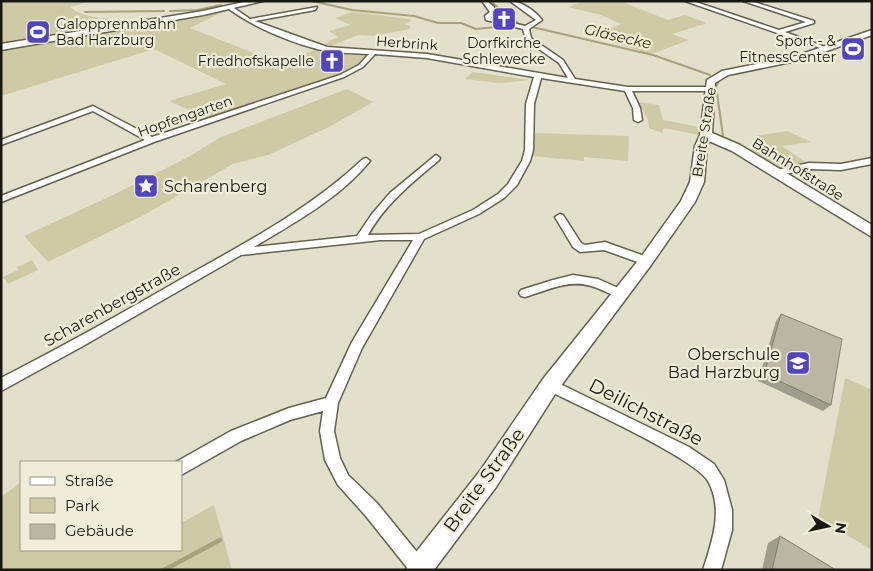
<svg xmlns="http://www.w3.org/2000/svg" width="873" height="571" viewBox="0 0 873 571" font-family="Montserrat,sans-serif">
  <style>
    .green { fill: #cecaa6 }
    .lines { fill: none; stroke-linecap: round; stroke-linejoin: round }
    .stream-far1 { stroke: #a7a27a; stroke-width: 2 }
    .stream { stroke: #a7a27a; stroke-width: 4.5 }
    .street-casing { stroke: #64614f; stroke-width: 3 }
    .secondary-casing { stroke: #64614f; stroke-width: 3 }
    .street { fill: #fff; fill-rule: evenodd }
    .secondary { fill: #fff; fill-rule: evenodd }
    .wall { fill: #9f9d8b }
    .building { fill: #b9b7a2; stroke: #828071 }
    .labels { text-anchor: middle; dominant-baseline: central; stroke-width: 4.5; stroke-linejoin: round; paint-order: stroke }
    .far-poi-label { font-size: 14px; fill: #181810; stroke: #efedd8; text-anchor: end }
    .far-street-label { font-size: 14px; fill: #181810; stroke: #efedd8 }
    .far-water-label { font-size: 15px; font-style: italic; fill: #3a3400; stroke: #efedd8 }
    .poi-label { font-size: 16px; fill: #181810; stroke: #efedd8; text-anchor: start }
    .street-label { font-size: 16px; fill: #181810; stroke: #efedd8 }
    .near-street-label { font-size: 19px; fill: #181810; stroke: #efedd8 }
  </style>
  <rect width="100%" height="100%" fill="#e2e0cb"/>
  <!-- green -->
  <g class="green">
    <path d="M1,1H91L70,7C92,23 109,15 132,22L17,42L231,8L190,28L282,64L316,49L367,55L353,69L340,75L206,118L169,101L226,84L154,49L1,96Z"/>
    <polygon points="584,1 620,1 668,20 685,15 707,23 672,34 689,40 651,54 591,36 621,24 601,15 568,7"/>
    <polygon points="352,12 409,19 412,21 404,24 410,26 410,29 373,36 358,35 331,46 324,44 338,37 329,31 350,25 335,18"/>
    <polygon points="473,72 530,80 499,83 465,79"/>
    <polygon points="347,89 373,102 329,127 268,155 233,164 144,215 48,262 24,236 113,195 192,155 219,138"/>
    <polygon points="638,102 659,105 663,120 699,127 699,135 664,128 662,133 649,128 648,120"/>
    <polygon points="787,131 811,142 782,146 808,164 775,168 747,150 771,147 755,136"/>
    <polygon points="533,133 629,136 628,161 584,157 584,161 532,156"/>
    <polygon points="32,260 38,270 8,284 3,277 18,270 17,267"/>
    <polygon points="845,378 872,390 872,550 818,518"/>
    <polygon points="21,482 21,550 181,550 181,523 214,505 232,570 1,570 1,497"/>
  </g>
  <g class="lines">
    <!-- stream-far1 -->
    <g class="stream-far1">
      <polyline points="312,1 352,10 414,16 438,23 461,23 476,29 514,25"/>
      <polyline points="490,1 519,24 653,55 710,75"/>
      <polyline points="170,11 197,10 221,5"/>
      <polyline points="85,12 164,11"/>
      <polyline points="719,81 716,86 723,136"/>
    </g>
    <!-- stream -->
    <polyline class="stream" points="164,570 220,540"/>
    <defs>
      <g id="street">
        <path d="M482,1H487L494,7L496,12L491,18L525,26L536,20L510,1C521,1 535,11 542,20L529,29L531,38L563,60L575,79L628,87H709L712,89L709,91H632L640,108L642,120L638,122L634,120L633,108L625,91L541,78L534,104L533,150L530,161L517,185L504,198L479,214L424,239L362,348L338,403L334,431L340,458L348,475L377,503L425,562L427,570H409L365,515L338,485L325,460L320,431L323,411L290,420L241,441L181,475V462H176L231,431L289,408L326,398L352,342L413,240H381L241,255L83,346L1,391V378C65,345 128,310 190,274C251,240 312,207 363,159L366,158L370,161C340,198 294,223 254,247L357,236L372,214L390,193L436,155L440,158L439,160C413,182 385,204 368,235L419,234L473,210L498,194L508,184L522,161L525,150L526,104L534,77L427,58L375,54L363,67L344,77L154,142L1,202V196L145,140L93,111L1,145V140L93,106L152,137L340,75L359,65L369,54C355,53 340,53 326,51C294,44 255,28 229,9L231,6L250,19L317,7L315,10L255,21L327,47L427,54L568,78L559,63L526,40L523,29L486,20L485,16L490,12Z"/>
        <polygon points="685,1 693,1 779,30 806,22 743,1 751,1 814,21 814,23 785,32 828,48 823,49"/>
        <polygon points="872,158 872,164 841,170 809,169 775,176 771,173 772,171 809,163 841,164"/>
        <polygon points="560,214 563,215 581,243 585,245 605,242 650,258 651,261 646,265 604,250 580,252 573,247 555,217"/>
        <path d="M573,275L598,279L625,291L627,294L625,297L621,298C611,295 602,289 591,286C568,279 546,291 525,297L521,296L519,293L521,290L553,280Z"/>
        <path d="M550,379L689,447L714,464L724,480L732,510V530L721,570H703C712,541 724,510 708,481C695,458 575,404 545,389L543,385L545,381Z"/>
      </g>
      <g id="secondary">
        <polygon points="248,1 263,1 203,15 1,50 1,44 203,11"/>
        <polygon points="872,30 872,35 801,60 728,75 715,83 712,133 740,145 872,225 872,237 732,151 709,141 707,146 704,182 695,202 651,265 557,391 496,487 434,570 406,570 409,561 480,471 543,379 641,257 681,201 690,182 695,146 700,135 707,80 722,71 796,56"/>
      </g>
    </defs>
    <!-- street casing -->
    <use href="#street" class="street-casing"/>
    <!-- secondary casing -->
    <use href="#secondary" class="secondary-casing"/>
    <!-- street -->
    <use href="#street" class="street"/>
    <!-- secondary -->
    <use href="#secondary" class="secondary"/>
  </g>
  <!-- wall -->
  <g class="wall">
    <polygon points="781,314 831,405 823,411 758,381 776,321"/>
    <polygon points="780,536 836,570 762,570 768,543"/>
  </g>
  <!-- building -->
  <g class="building">
    <polygon points="781,314 842,339 831,405 764,374"/>
    <polygon points="780,536 836,570 772,570"/>
  </g>
  <!-- icons -->
  <defs>
    <symbol id="church-square" viewBox="-11 -11 22 22"><rect x="-9" y="-9" width="18" height="18" rx="4" fill="#5245bc" stroke="#efedd8"/><path d="M-1.2-6h2.4v3.5h3.3v2.4h-3.3V6h-2.4V-.1h-3.3v-2.4h3.3Z" fill="#fff"/></symbol>
    <symbol id="stadium-square" viewBox="-11 -11 22 22"><rect x="-9" y="-9" width="18" height="18" rx="4" fill="#5245bc" stroke="#efedd8"/><path d="M0-5a6.5 5 0 1 0 0 10a6.5 5 0 1 0 0-10ZM-3.5-1.8h7v3.6h-7Z" fill="#fff"/></symbol>
    <symbol id="sight-square" viewBox="-11 -11 22 22"><rect x="-9" y="-9" width="18" height="18" rx="4" fill="#5245bc" stroke="#efedd8"/><path d="M0-6L1.8-2.2L6-1.7L2.9 1.2L3.7 5.4L0 3.3L-3.7 5.4L-2.9 1.2L-6-1.7L-1.8-2.2Z" fill="#fff"/></symbol>
    <symbol id="school-square" viewBox="-11 -11 22 22"><rect x="-9" y="-9" width="18" height="18" rx="4" fill="#5245bc" stroke="#efedd8"/><path d="M0-5L7-2L0 1L-7-2ZM-4 1L0 2.5L4 1V4Q0 6-4 4Z" fill="#fff"/></symbol>
  </defs>
  <g fill-rule="evenodd">
    <use href="#church-square" x="490" y="5" width="28" height="28"/>
    <use href="#stadium-square" x="24" y="18" width="28" height="28"/>
    <use href="#stadium-square" x="839" y="35" width="28" height="28"/>
    <use href="#church-square" x="318" y="47" width="28" height="28"/>
    <use href="#sight-square" x="132" y="172" width="28" height="28"/>
    <use href="#school-square" x="784" y="349" width="28" height="28"/>
  </g>
  <g class="labels">
    <!-- far-poi labels -->
    <g class="far-poi-label">
      <text x="56" y="24" text-anchor="start">Galopprennbahn<tspan x="56" dy="16">Bad Harzburg</tspan></text>
      <text x="836" y="41">Sport - &amp;<tspan x="836" dy="16">FitnessCenter</tspan></text>
      <text x="504" y="43" text-anchor="middle">Dorfkirche<tspan x="504" dy="16">Schlewecke</tspan></text>
      <text x="314" y="61">Friedhofskapelle</text>
    </g>
    <!-- far-street labels -->
    <g class="far-street-label">
      <text transform="translate(407 43) rotate(4)">Herbrink</text>
      <text transform="translate(185 116) rotate(-19)">Hopfengarten</text>
      <text transform="translate(704 132) rotate(-81)">Breite Straße</text>
      <text transform="translate(798 169) rotate(32)">Bahnhofstraße</text>
    </g>
    <!-- far-water labels -->
    <g class="far-water-label">
      <text transform="translate(618 36) rotate(13)">Gläsecke</text>
    </g>
    <!-- poi labels -->
    <g class="poi-label">
      <text x="164" y="186">Scharenberg</text>
      <text x="780" y="354" text-anchor="end">Oberschule<tspan x="780" dy="18">Bad Harzburg</tspan></text>
    </g>
    <!-- street labels -->
    <g class="street-label">
      <text transform="translate(112 305) rotate(-29)">Scharenbergstraße</text>
    </g>
    <!-- near-street labels -->
    <g class="near-street-label">
      <text transform="translate(646 412) rotate(27)">Deilichstraße</text>
      <text transform="translate(484 480) rotate(-54)">Breite Straße</text>
    </g>
  </g>
  <!-- border -->
  <rect width="873" height="571" fill="none" stroke="#181810" stroke-width="5"/>
  <!-- legend -->
  <rect x="20" y="461" width="162" height="90" fill="#efedd8" stroke="#999888"/>
  <rect x="30" y="477" width="25" height="8" fill="#ffffff" stroke="#999888"/>
  <text x="65" y="486" font-size="15" fill="#181810">Straße</text>
  <rect x="30" y="498" width="25" height="15" fill="#cecaa6" stroke="#999888"/>
  <text x="65" y="511" font-size="15" fill="#181810">Park</text>
  <rect x="30" y="524" width="25" height="15" fill="#b9b7a2" stroke="#999888"/>
  <text x="65" y="536" font-size="15" fill="#181810">Gebäude</text>
  <!-- north arrow -->
  <g transform="translate(828 526) rotate(99)" stroke="#efedd8" stroke-width="4" paint-order="stroke">
  <path d="M0-4L9 19L0 12L-9 19Z" fill="#181810"/>
  <text y="-8" font-size="14" font-weight="bold" text-anchor="middle" fill="#181810">N</text>
  </g>
</svg>
